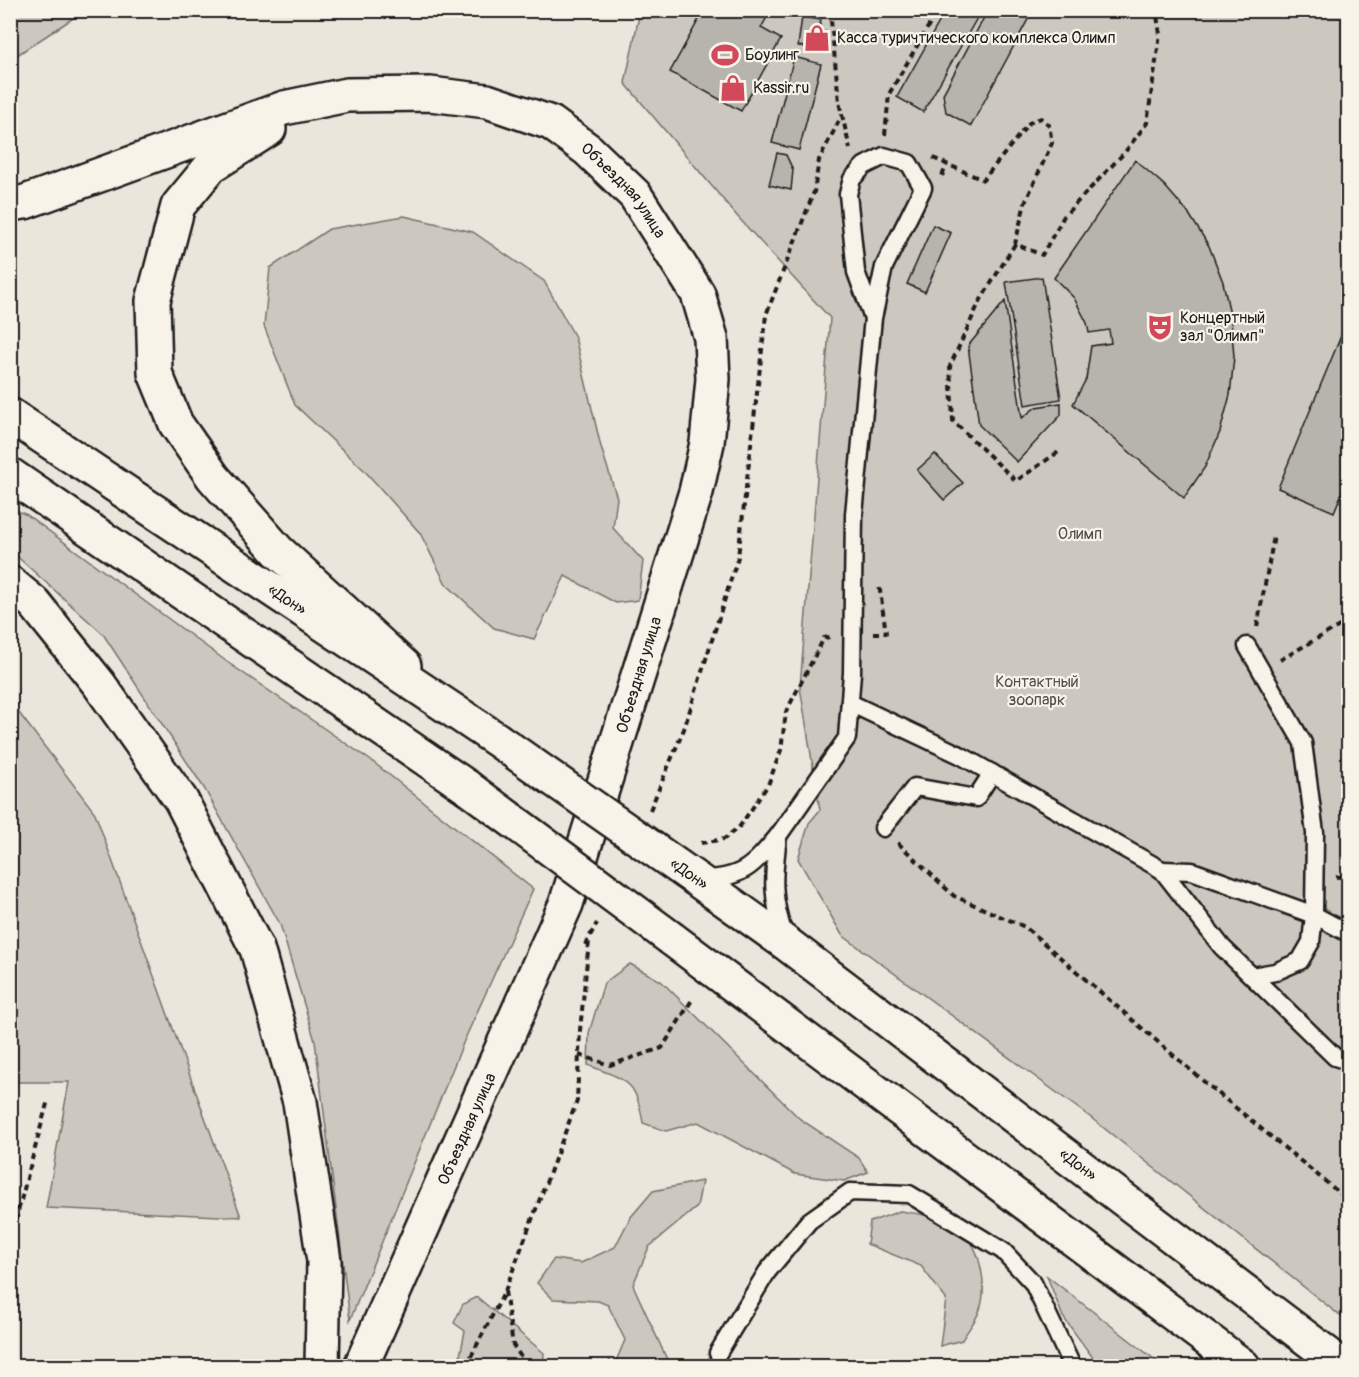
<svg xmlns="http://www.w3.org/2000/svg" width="1359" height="1377" viewBox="0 0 1359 1377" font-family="Pangolin,sans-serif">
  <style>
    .green { fill: #ccc8c0; stroke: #74726e; stroke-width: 1.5 }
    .building { fill: #b6b4ac; stroke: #1c1c1c; stroke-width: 1.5 }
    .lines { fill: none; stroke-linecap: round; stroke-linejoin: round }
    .service-casing { stroke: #1c1c1c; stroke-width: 21 }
    .secondary-casing { stroke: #1c1c1c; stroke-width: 38 }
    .trunk-casing { stroke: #1c1c1c; stroke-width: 38 }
    .path { stroke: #1c1c1c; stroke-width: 4; stroke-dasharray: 6 4.5; stroke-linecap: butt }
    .service { stroke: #f7f3e8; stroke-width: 16 }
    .secondary { stroke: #f7f3e8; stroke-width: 33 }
    .trunk { stroke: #f7f3e8; stroke-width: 33 }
    .trunk-bridge-casing { stroke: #1c1c1c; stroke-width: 38; stroke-linecap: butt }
    .trunk-bridge { stroke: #f7f3e8; stroke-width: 33 }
    .labels { text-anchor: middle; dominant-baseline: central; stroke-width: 4.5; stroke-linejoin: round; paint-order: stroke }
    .poi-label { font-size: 16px; fill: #1c1c1c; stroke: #f7f3e8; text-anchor: start }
    .street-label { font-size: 16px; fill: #1c1c1c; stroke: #f7f3e8 }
    .park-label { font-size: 16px; fill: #51504d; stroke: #f7f3e8 }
  </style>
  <rect width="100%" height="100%" fill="#eae6dc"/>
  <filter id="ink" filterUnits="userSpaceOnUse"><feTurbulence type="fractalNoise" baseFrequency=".0167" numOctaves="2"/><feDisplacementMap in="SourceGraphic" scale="12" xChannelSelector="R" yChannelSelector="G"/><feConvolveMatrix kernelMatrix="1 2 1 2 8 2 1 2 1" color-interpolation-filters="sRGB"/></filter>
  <g filter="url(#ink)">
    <!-- green -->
    <g class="green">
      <polygon points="11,10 84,10 84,11 11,59"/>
      <polygon points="640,11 1348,11 1348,1322 1090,1117 842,935 798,859 809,823 820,810 800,687 830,318 737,216 625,83"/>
      <polygon points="404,216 473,232 544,281 575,337 601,447 617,498 613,528 643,561 638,600 616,603 565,576 534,639 494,628 446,584 420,533 364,470 295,405 264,326 270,268 329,229"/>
      <polygon points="11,508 27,515 230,664 373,762 533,889 464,1041 350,1320 315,1041 280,924 204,788 103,634 11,551"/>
      <polygon points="10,701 95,813 241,1217 46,1208 69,1082 11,1082"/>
      <path d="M630,964L661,981L800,1119L859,1158L868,1172L844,1181L795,1174L698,1122L666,1131L643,1123C636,1078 626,1081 588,1065L589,1033L604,983Z"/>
      <polygon points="702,1181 697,1207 649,1247 633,1285 670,1366 614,1366 625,1340 608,1305 598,1301 553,1299 537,1283 554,1259 581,1263 615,1247 630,1218 653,1191"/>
      <path d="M900,1211C918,1214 942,1216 958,1227C980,1243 989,1287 979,1312C975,1322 967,1331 962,1340L940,1346L946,1299L921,1266L867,1244L870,1222Z"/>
      <polygon points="1047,1276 1163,1366 1099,1366 1063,1317"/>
      <polygon points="477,1297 544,1353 543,1366 419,1366 446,1366 460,1356 465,1331 454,1323 463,1304"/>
    </g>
    <!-- building -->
    <g class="building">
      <polygon points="704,10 771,10 761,28 781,39 741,111 670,72"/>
      <polygon points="946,10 981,11 923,112 897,97"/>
      <polygon points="988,10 1033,10 971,126 946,112 943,94"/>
      <polygon points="802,17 821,20 819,31 826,32 823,50 798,46"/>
      <polygon points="794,57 821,64 799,150 772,143"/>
      <polygon points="777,153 786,155 793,170 791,190 769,185"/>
      <polygon points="1135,160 1164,185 1189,214 1209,246 1223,282 1231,319 1234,357 1230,395 1220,432 1205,467 1184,498 1073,404 1086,379 1091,346 1111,343 1109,330 1089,333 1087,323 1074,298 1054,278"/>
      <polygon points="933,225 951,233 925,292 907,284"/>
      <polygon points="1042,277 1061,399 1025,405 1006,282"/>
      <polygon points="1005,301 1022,418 1036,407 1061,403 1061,415 1017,462 979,425 968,346"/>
      <polygon points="1343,331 1348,334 1348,478 1334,512 1278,488"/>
      <polygon points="935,454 963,483 944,500 917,470"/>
    </g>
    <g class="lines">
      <defs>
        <g id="service">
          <polyline points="1247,646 1303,743 1315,833 1314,915 1311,942 1300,961 1275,972 1252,976"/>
          <polyline points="850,703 960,755 1162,870 1222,947 1335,1057 1348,1061"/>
          <polyline points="883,828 915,787 976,798 992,773"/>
          <polyline points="778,836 847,738 852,673 854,514 873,318 884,267 923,188 909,163 884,156 864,166 852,179 848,194 856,272 873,318"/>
          <polyline points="1162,870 1192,871 1314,915 1348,933"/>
          <path d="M701,879C742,879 753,866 778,836C773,877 771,898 785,937"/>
          <polyline points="718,1353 767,1272 809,1221 850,1192 909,1194 1003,1251 1033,1283 1072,1366"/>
        </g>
        <g id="secondary">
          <polyline points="269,129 211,166 178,206 153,301 155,373 176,424 213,477 278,551 404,666"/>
          <path id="s1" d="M10,204L25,202L284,108L347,95L430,94L487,101L551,123L588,150L635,195L698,294L711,338L713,379L707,443L696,492L566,904L361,1366"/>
          <polyline points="10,583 34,603 99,684 181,800 257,949 300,1102 324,1261 322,1366"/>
        </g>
        <g id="trunk">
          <path id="s2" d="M10,415L496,739"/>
          <polyline points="10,475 467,787"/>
          <path id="s3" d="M696,879L787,944L1343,1366"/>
          <polyline points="672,939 1243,1366"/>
        </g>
      </defs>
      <!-- service casing -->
      <use href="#service" class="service-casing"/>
      <!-- secondary casing -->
      <use href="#secondary" class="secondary-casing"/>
      <!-- trunk casing -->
      <use href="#trunk" class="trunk-casing"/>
      <!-- path -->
      <g class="path">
        <polyline points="830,10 839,102 850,149"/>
        <polyline points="885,135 889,94 938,10"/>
        <polyline points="933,158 983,180 1029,123 1041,118 1049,125 1052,143 1025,203 1015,244 1042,255 1064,216 1125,152 1147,123 1160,34 1156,10"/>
        <polyline points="942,176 947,164"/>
        <polyline points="1015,244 979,303 950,366 953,421 1016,481 1060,451"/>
        <polyline points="1257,627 1274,536"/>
        <polyline points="873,633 886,633 879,584"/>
        <polyline points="1280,660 1348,621"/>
        <polyline points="650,810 684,729 738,557 766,315 814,192 819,160 842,115"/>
        <polyline points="701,843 724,839 740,826 768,785 781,750 786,712 824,638 830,637"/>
        <polyline points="898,843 954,896 1025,927 1202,1080 1348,1200"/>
        <polyline points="1336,877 1348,876"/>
        <polyline points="585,945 597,923"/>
        <polyline points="579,1055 610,1065 662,1048 692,1000"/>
        <polyline points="10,1241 48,1100"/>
        <polyline points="505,1291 513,1345 527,1366"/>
        <polyline points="466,1366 505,1291 577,1101 580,1030 589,941"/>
        <polyline points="608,1366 611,1361"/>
      </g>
      <!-- service -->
      <use href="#service" class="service"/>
      <!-- secondary -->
      <use href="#secondary" class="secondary"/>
      <!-- trunk -->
      <use href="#trunk" class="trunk"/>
      <defs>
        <g id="trunk-bridge">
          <polyline points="496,739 696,879"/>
          <polyline points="467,787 672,939"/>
        </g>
      </defs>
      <!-- trunk-bridge casing -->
      <use href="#trunk-bridge" class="trunk-bridge-casing"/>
      <!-- trunk-bridge -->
      <use href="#trunk-bridge" class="trunk-bridge"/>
    </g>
  </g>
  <!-- icons -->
  <defs>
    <symbol id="shop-bare" viewBox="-9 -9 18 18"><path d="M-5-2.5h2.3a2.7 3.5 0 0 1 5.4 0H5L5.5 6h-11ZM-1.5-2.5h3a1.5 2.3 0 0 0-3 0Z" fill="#d1495b" stroke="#f7f3e8" stroke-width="2.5" paint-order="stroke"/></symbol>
    <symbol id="stadium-bare" viewBox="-9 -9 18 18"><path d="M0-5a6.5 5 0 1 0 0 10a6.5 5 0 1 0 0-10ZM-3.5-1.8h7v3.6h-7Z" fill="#d1495b" stroke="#f7f3e8" stroke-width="2.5" paint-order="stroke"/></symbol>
    <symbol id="theatre-bare" viewBox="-9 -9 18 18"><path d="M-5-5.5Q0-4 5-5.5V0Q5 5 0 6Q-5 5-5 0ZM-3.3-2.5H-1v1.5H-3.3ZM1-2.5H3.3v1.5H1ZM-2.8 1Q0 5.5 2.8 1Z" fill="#d1495b" stroke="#f7f3e8" stroke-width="2.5" paint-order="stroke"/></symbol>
  </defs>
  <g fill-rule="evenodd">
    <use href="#shop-bare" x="798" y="19" width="38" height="38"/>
    <use href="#stadium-bare" x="706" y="36" width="38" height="38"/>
    <use href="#shop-bare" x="714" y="69" width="38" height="38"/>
    <use href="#theatre-bare" x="1141" y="308" width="38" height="38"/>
  </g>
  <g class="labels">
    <!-- poi labels -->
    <g class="poi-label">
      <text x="837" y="38">Касса туричтического комплекса Олимп</text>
      <text x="745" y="55">Боулинг</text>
      <text x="753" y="88">Kassir.ru</text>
      <text x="1180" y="318">Концертный<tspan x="1180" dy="18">зал "Олимп"</tspan></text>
    </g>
    <!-- street labels -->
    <g class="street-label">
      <text stroke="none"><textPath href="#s1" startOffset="663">Объездная улица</textPath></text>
      <text stroke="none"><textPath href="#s2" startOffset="333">«Дон»</textPath></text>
      <text transform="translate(639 675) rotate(-73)">Объездная улица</text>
      <text transform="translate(689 874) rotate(35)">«Дон»</text>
      <text transform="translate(467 1129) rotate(-66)">Объездная улица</text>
      <text stroke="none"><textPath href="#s3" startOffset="477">«Дон»</textPath></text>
    </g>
    <!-- park labels -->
    <g class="park-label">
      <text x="1080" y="534">Олимп</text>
      <text x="1037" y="682">Контактный<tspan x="1037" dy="18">зоопарк</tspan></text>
    </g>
  </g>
  <!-- margin -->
  <rect width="1359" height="1377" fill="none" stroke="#f7f3e8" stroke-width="36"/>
  <rect x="18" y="18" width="1323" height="1341" fill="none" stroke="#1c1c1c" stroke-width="2" filter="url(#ink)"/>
</svg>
